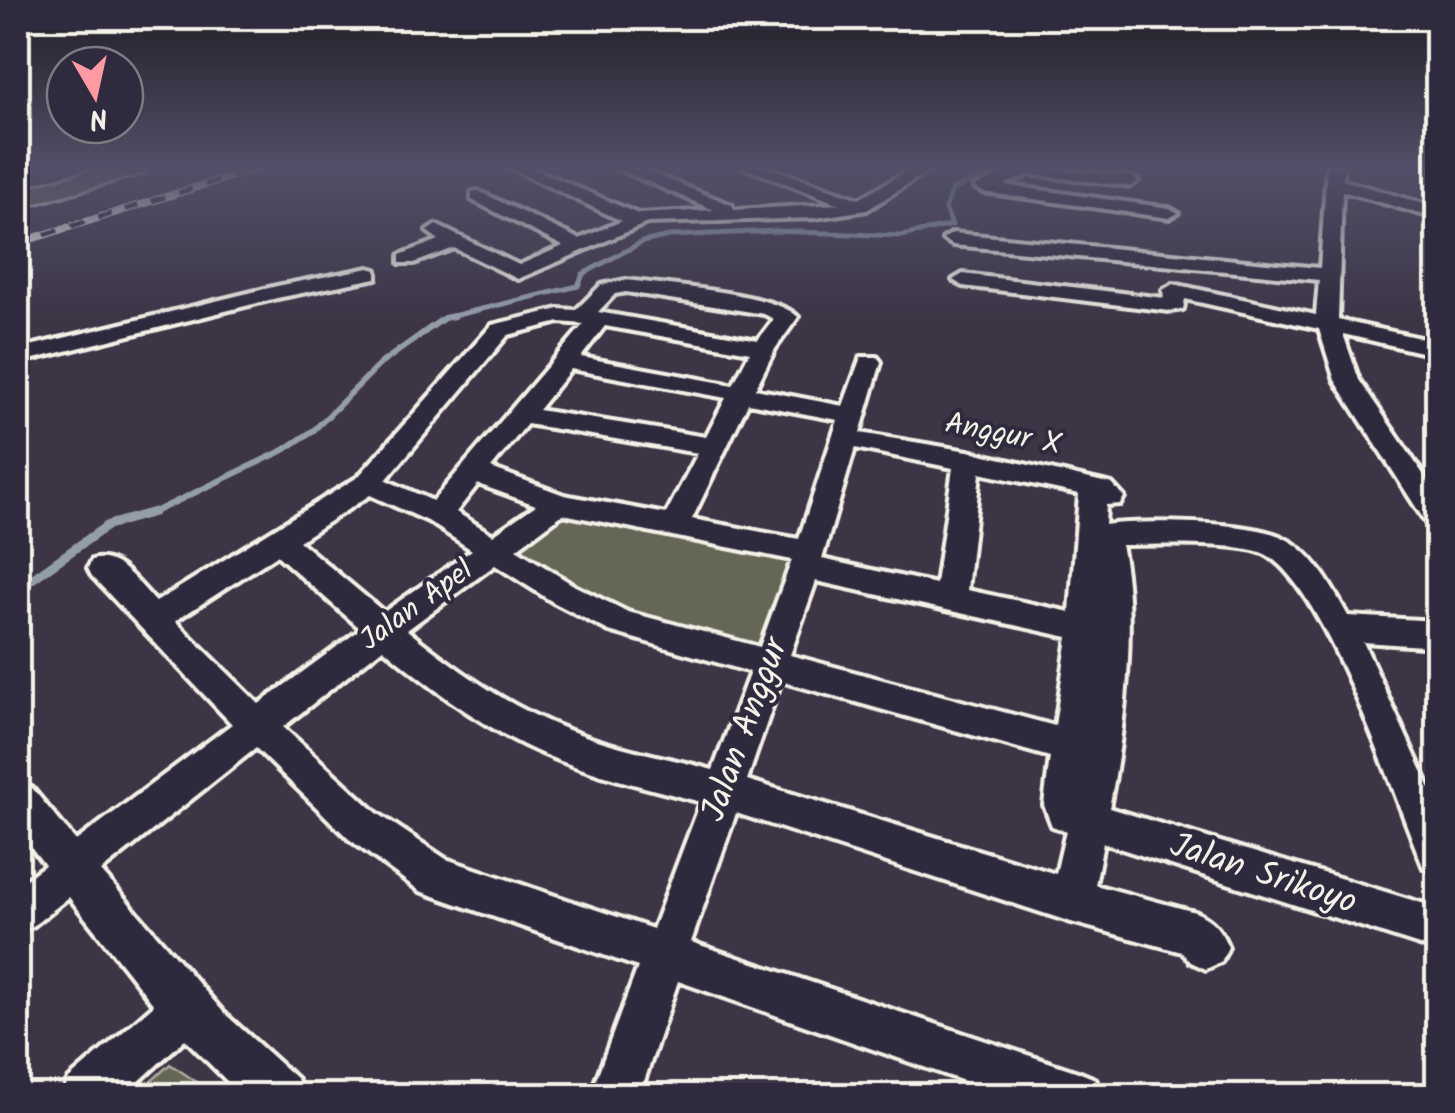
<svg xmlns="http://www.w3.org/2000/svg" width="1455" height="1113" viewBox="0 0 1455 1113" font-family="Kalam,sans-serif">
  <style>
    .green { fill: #656657; stroke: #acaca0; stroke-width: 2.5 }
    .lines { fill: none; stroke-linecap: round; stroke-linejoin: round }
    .stream-far2 { stroke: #949ea9; stroke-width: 5 }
    .stream-far1 { stroke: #949ea9; stroke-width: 6 }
    .stream { stroke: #949ea9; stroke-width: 9 }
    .street-casing { stroke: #f4f1e8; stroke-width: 8 }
    .primary-casing { stroke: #f4f1e8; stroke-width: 7 }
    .street { fill: #2f2a3d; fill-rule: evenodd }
    .primary { fill: #776954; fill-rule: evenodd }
    .rail-casing { stroke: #f4f1e8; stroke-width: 8 }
    .rail { stroke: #2f2a3d; stroke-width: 5; stroke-dasharray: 14; stroke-linecap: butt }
    .labels { text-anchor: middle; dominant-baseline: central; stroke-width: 8; stroke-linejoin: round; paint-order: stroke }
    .street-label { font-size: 30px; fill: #f4f1e8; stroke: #2f2a3d }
    .near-street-label { font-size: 35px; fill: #f4f1e8; stroke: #2f2a3d }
  </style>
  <rect width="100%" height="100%" fill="#3d3445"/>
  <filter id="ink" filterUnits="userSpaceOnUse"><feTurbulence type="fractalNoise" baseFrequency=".01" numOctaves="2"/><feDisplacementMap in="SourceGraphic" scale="20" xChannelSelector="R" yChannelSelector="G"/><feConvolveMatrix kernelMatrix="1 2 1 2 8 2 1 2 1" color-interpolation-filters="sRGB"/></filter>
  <g filter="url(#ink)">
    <!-- green -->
    <g class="green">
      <polygon points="562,502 806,552 767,665 619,619 494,550"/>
      <polygon points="170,1064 216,1095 136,1095"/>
    </g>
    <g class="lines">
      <!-- stream-far2 -->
      <polyline class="stream-far2" points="444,318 578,286 583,274 642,242 669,236 776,231 901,236 952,225 945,209 952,190 1004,167"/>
      <!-- stream-far1 -->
      <polyline class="stream-far1" points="148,515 284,450 314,430 380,364 444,318 454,316"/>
      <!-- stream -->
      <polyline class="stream" points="18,589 108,525 154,512"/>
      <defs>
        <g id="street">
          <polygon points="508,167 530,167 638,214 714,210 614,167 636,167 732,205 734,210 839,204 743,167 767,167 859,199 914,167 934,167 867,210 815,218 647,223 518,279 454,248 414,263 400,263 400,255 439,240 427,231 436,225 519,265 563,246 472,200 472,192 478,191 579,239 622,221"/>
          <polygon points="1018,167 1130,176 1138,181 1130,186 1029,174 1004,185 1169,208 1178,213 1169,218 983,192 974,187"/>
          <polygon points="1327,167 1343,167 1343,180 1438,208 1438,219 1342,191 1338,320 1438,342 1438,356 1343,334 1359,380 1438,496 1438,529 1428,526 1335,380 1319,329 1185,299 1183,309 1170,311 963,286 953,280 963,274 1164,298 1163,290 1173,284 1316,315 1319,280 953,245 943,239 953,233 1320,268"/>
          <polygon points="369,268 376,270 376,278 277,298 18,363 18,349 277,286"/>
          <path d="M626,280C663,285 776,293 798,317L775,349L755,389L843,406L861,357H877L881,362L860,433L968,451L1112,484L1124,497L1120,504L1106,505L1105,525C1144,520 1250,521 1284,538C1314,552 1333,589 1348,616L1438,621V647L1363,642L1438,806V874L1424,868C1394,798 1328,591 1267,555C1244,541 1152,545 1121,545C1138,619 1124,733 1109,808L1438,908V951L1103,843L1095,885L1195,912C1213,920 1220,929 1228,947L1221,962L1206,969L1191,962L1182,952L1071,922L736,813L691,942L1078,1072L1095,1079L1102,1096H1007L678,981L639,1096H590L638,967L420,891L349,839L256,748L101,871L224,1013L297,1079L304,1096H242L185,1039L123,1096H62L69,1079L154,1005L69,897L33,926L18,932V885L45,865L18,830V783L32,788L76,841L232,724L92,576L88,568L92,560C118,552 139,585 156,602L358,477L492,325L559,309L576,310L601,285ZM626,292L764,314L774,319L758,340L598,312L615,294ZM559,322L584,324L433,501L386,480L508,335ZM605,326L750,352L733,385L581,357ZM571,369L726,398L706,437L538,410ZM748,403L838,420L799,539L692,519ZM527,424L698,453L666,514L564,495L491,468ZM855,448L953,468L936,584L822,559ZM980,473L1079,494L1070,612L967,590ZM478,484L536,505L493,535L456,512ZM370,495L428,521L472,550L384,612L299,541ZM563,514L792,560L760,647L628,612L575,586L516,549ZM277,555L361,629L259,704L175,621ZM495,565L553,602L609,631L750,672L713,770C666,757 617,749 571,731C511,709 457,670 407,630ZM816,581L1068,637L1055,726L790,655ZM383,648C427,685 472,719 524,745C579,772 641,786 701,802L653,929L446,859L377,813L283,727ZM781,681L1050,757L1044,805L1052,826L1066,831L1056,874L747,780Z"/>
        </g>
        <polygon id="primary" points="104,167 146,167 142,173 18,208 18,191"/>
      </defs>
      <!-- street casing -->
      <use href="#street" class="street-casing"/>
      <!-- primary casing -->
      <use href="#primary" class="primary-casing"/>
      <!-- street -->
      <use href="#street" class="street"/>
      <!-- primary -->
      <use href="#primary" class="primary"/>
      <defs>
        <polyline id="rail" points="18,243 261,167"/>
      </defs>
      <!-- rail casing -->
      <use href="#rail" class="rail-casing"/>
      <!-- rail -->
      <use href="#rail" class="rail"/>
    </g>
  </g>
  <!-- sky -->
  <linearGradient id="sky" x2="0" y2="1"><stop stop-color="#221d26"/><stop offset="0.52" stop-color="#515068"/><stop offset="1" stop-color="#515068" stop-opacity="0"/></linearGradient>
  <rect width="1455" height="323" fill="url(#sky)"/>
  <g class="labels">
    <!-- street labels -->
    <g class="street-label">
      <text transform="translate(1003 435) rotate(11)">Anggur X</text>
      <text transform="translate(417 606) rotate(-36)">Jalan Apel</text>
    </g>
    <!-- near-street labels -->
    <g class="near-street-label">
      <text transform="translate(746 730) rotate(-70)">Jalan Anggur</text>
      <text transform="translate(1263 875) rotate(18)">Jalan Srikoyo</text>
    </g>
  </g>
  <!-- margin -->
  <rect width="1455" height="1113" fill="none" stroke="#2f2a3d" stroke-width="60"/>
  <rect x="30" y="30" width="1395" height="1053" fill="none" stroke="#f4f1e8" stroke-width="4" filter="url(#ink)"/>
  <!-- north arrow -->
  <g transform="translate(95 95) rotate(171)"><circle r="48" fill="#2f2a3d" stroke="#7e7a81" stroke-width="2.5"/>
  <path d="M0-8L18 38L0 25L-18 38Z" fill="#ff9aa2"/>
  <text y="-15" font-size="28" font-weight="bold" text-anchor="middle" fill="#f4f1e8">N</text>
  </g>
</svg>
